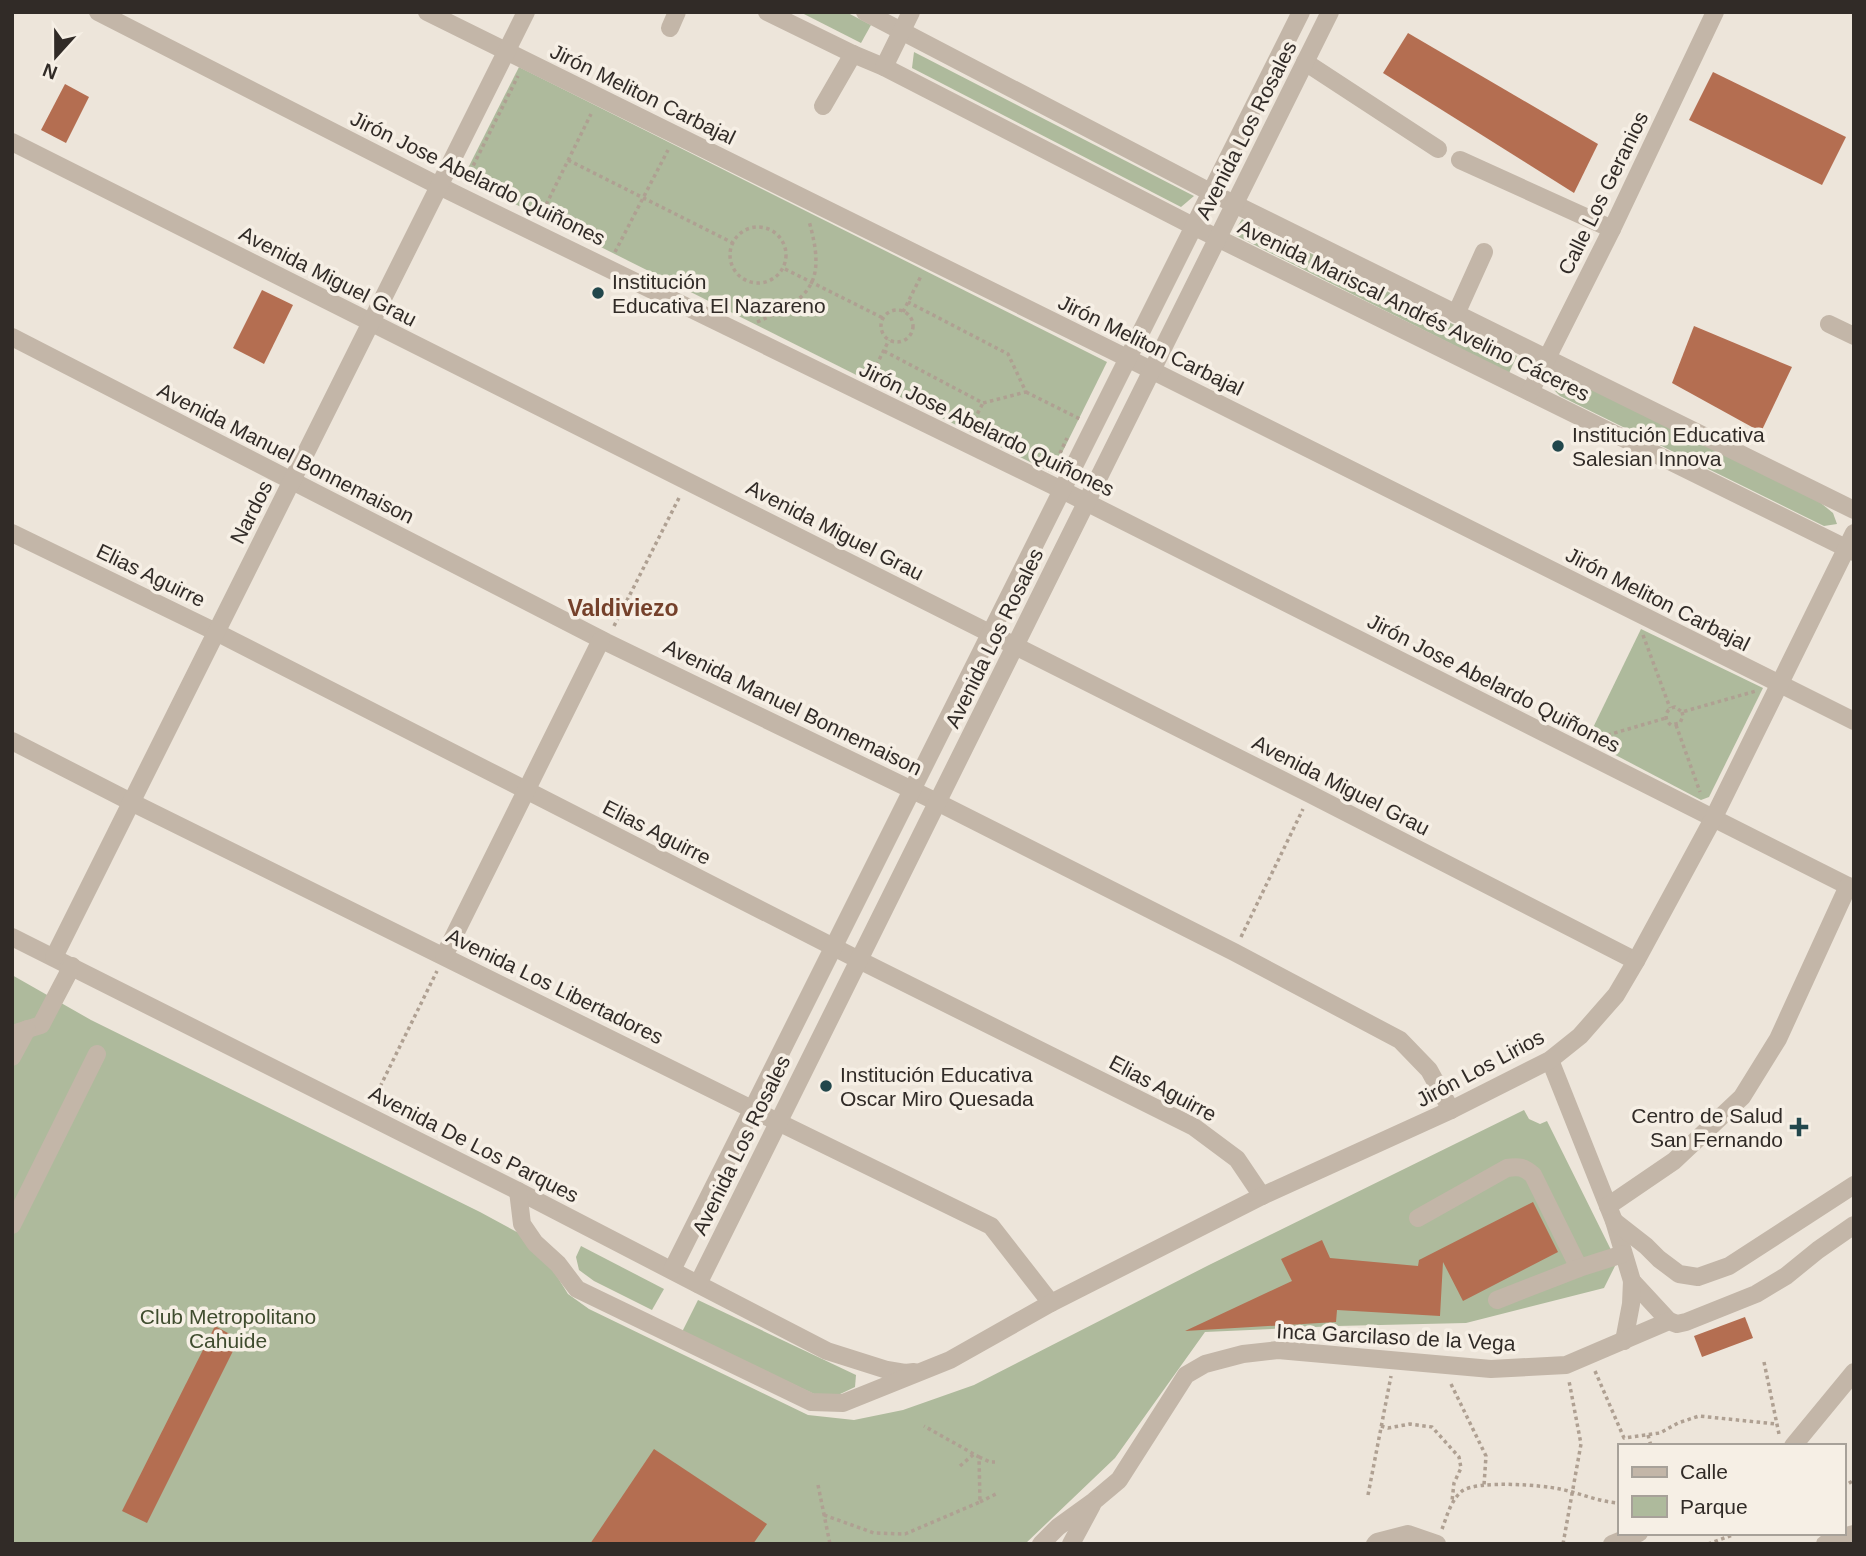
<svg xmlns="http://www.w3.org/2000/svg" width="1866" height="1556" viewBox="0 0 1866 1556" font-family="Arial,sans-serif">
  <style>
    .green { fill: #aeba9c }
    .building { fill: #b46e51 }
    .lines { fill: none; stroke-linecap: round; stroke-linejoin: round }
    .path { stroke: #afa092; stroke-width: 3.5; stroke-dasharray: 3.5 3.5; stroke-linecap: butt }
    .minor { stroke: #c3b6a8; stroke-width: 18 }
    .poi-dot { fill: #22474c; stroke: #f6efe5; stroke-width: 2.5 }
    .labels { text-anchor: middle; dominant-baseline: central; stroke-width: 7; stroke-linejoin: round; paint-order: stroke }
    .street-label { font-size: 21px; fill: #312b27; stroke: #f6efe5 }
    .poi-label { font-size: 21px; fill: #312b27; stroke: #f6efe5; text-anchor: start }
    .park-label { font-size: 21px; fill: #3f4c2e; stroke: #f6efe5 }
    .neighbourhood-label { font-size: 23px; font-weight: bold; fill: #75412b; stroke: #f6efe5 }
  </style>
  <rect width="100%" height="100%" fill="#ede5da"/>
  <!-- green -->
  <g class="green">
    <polygon points="800,12 846,12 871,25 861,43"/>
    <polygon points="914,52 1194,196 1181,207 912,68"/>
    <polygon points="519,67 1107,362 1052,473 463,178"/>
    <polygon points="1242,219 1517,356 1509,373 1233,234"/>
    <polygon points="1554,376 1567,377 1816,499 1833,513 1837,524 1824,526 1560,396 1553,389"/>
    <polygon points="1641,629 1763,688 1709,797 1701,800 1587,740"/>
    <polygon points="12,975 91,1020 480,1212 526,1237 548,1262 568,1294 589,1309 808,1415 854,1420 903,1410 974,1385 1209,1265 1524,1110 1529,1119 1540,1124 1547,1121 1617,1262 1604,1288 1466,1323 1337,1326 1205,1332 1115,1458 1025,1544 12,1544"/>
    <polygon points="581,1246 664,1289 652,1310 594,1281 579,1270 576,1257"/>
    <polygon points="698,1300 856,1375 855,1387 838,1395 814,1394 682,1332"/>
  </g>
  <!-- building -->
  <g class="building">
    <polygon points="1408,33 1598,144 1574,193 1383,73"/>
    <polygon points="1713,72 1846,137 1822,185 1689,120"/>
    <polygon points="65,84 89,97 66,143 41,130"/>
    <polygon points="262,290 293,305 264,364 233,348"/>
    <polygon points="1694,326 1792,367 1761,432 1672,383"/>
    <polygon points="1533,1202 1558,1252 1463,1301 1443,1262 1440,1316 1337,1310 1336,1322 1185,1331 1292,1281 1281,1259 1322,1240 1330,1258 1418,1266 1419,1260"/>
    <polygon points="1745,1317 1753,1338 1702,1357 1694,1336"/>
    <polygon points="215,1326 239,1339 147,1523 122,1511"/>
    <polygon points="654,1449 767,1524 753,1544 590,1544"/>
  </g>
  <g class="lines">
    <!-- path -->
    <g class="path">
      <polyline points="568,160 733,243"/>
      <polyline points="467,178 518,76"/>
      <polyline points="540,217 591,114"/>
      <circle cx="758" cy="255" r="28"/>
      <polyline points="615,252 668,150"/>
      <polyline points="785,269 883,318"/>
      <circle cx="897" cy="326" r="16"/>
      <polyline points="903,312 921,276"/>
      <path d="M757,322C813,298 826,281 809,221"/>
      <polyline points="884,351 983,403 1026,392 1008,354 908,302"/>
      <polyline points="870,378 889,340"/>
      <polyline points="1026,392 1080,419"/>
      <polyline points="971,426 983,403"/>
      <polyline points="1054,466 1067,438"/>
      <polyline points="614,626 680,496"/>
      <polyline points="1643,635 1670,708"/>
      <path d="M1682,712L1683,716L1680,723L1671,725C1663,719 1665,709 1675,707L1682,712L1756,691"/>
      <polyline points="1676,725 1700,792"/>
      <polyline points="1594,739 1666,718"/>
      <polyline points="1241,937 1303,809"/>
      <polyline points="374,1099 437,971"/>
      <polyline points="1764,1362 1779,1434"/>
      <polyline points="1595,1371 1624,1438 1660,1433 1678,1423 1699,1416 1776,1424"/>
      <polyline points="1451,1384 1486,1456 1484,1485"/>
      <polyline points="1381,1426 1388,1428 1410,1424 1432,1427 1459,1457 1461,1468 1454,1483 1452,1501"/>
      <polyline points="1648,1435 1651,1446"/>
      <polyline points="979,1457 990,1462 995,1462"/>
      <polyline points="960,1466 974,1454"/>
      <polyline points="818,1485 830,1544"/>
      <polyline points="1843,1487 1854,1480"/>
      <polyline points="1368,1495 1391,1376"/>
      <polyline points="980,1502 996,1494"/>
      <polyline points="824,1515 874,1533 905,1534 980,1502 979,1457 924,1426"/>
      <path d="M1442,1529C1447,1516 1451,1500 1462,1491C1477,1480 1542,1485 1560,1489C1580,1493 1599,1502 1619,1503"/>
      <polyline points="1563,1544 1581,1444 1569,1381"/>
      <polyline points="1708,1544 1738,1533"/>
    </g>
    <!-- minor -->
    <g class="minor">
      <polyline points="98,12 439,186 1064,491 1854,889"/>
      <polyline points="427,12 1119,354 1854,721"/>
      <polyline points="767,12 853,54 884,67 1195,227 1854,552"/>
      <polyline points="865,12 1212,193 1854,510"/>
      <polyline points="670,28 677,12"/>
      <polyline points="1305,62 1438,149"/>
      <polyline points="884,67 911,12"/>
      <polyline points="823,106 853,54"/>
      <polyline points="12,142 1310,794 1636,961"/>
      <polyline points="1460,160 1612,229"/>
      <polyline points="1456,314 1484,252"/>
      <polyline points="1829,324 1854,336"/>
      <polyline points="12,337 606,642 937,802 1234,952 1400,1040 1429,1070 1451,1110"/>
      <polyline points="1530,392 1612,229 1715,12"/>
      <polyline points="12,533 216,632 859,960 1194,1127 1237,1159 1262,1196"/>
      <polyline points="12,741 131,802 778,1122 991,1226 1051,1303"/>
      <polyline points="12,937 518,1191 827,1351 887,1370 905,1373 914,1372"/>
      <polyline points="444,956 601,640"/>
      <polyline points="54,957 526,12"/>
      <polyline points="12,1034 41,1025 72,966"/>
      <polyline points="12,1057 27,1029"/>
      <polyline points="1550,1060 1614,1221 1632,1281 1669,1321"/>
      <polyline points="518,1191 522,1224 535,1243 558,1264 577,1289 811,1402 843,1403 950,1360 1051,1303 1262,1196 1451,1110 1550,1060 1580,1036 1616,995 1636,961 1713,819 1854,533"/>
      <polyline points="1608,1206 1674,1161 1742,1097 1778,1039 1848,886"/>
      <path d="M1418,1218L1507,1168C1519,1166 1524,1167 1533,1175L1579,1268"/>
      <polyline points="1614,1221 1646,1246 1659,1259 1679,1274 1698,1277 1729,1266 1854,1185"/>
      <polyline points="12,1225 97,1054"/>
      <path d="M672,1270C883,852 1094,433 1301,12"/>
      <polyline points="698,1284 1330,12"/>
      <polyline points="1497,1300 1579,1268 1623,1254"/>
      <polyline points="1624,1341 1631,1304 1632,1281"/>
      <polyline points="1793,1446 1854,1372"/>
      <polyline points="1041,1544 1058,1527 1094,1501 1119,1480 1186,1375 1205,1364 1243,1354 1278,1350 1491,1369 1566,1365 1669,1321 1677,1324 1686,1322 1756,1294 1786,1276 1818,1250 1854,1225"/>
      <polyline points="1071,1544 1092,1505"/>
      <polyline points="1375,1544 1377,1542 1408,1534 1437,1544"/>
      <polyline points="1612,1544 1639,1533"/>
      <polyline points="1825,1544 1832,1540 1854,1534"/>
    </g>
  </g>
  <!-- markers -->
  <g class="poi-dot">
    <circle cx="598" cy="293" r="7"/>
    <circle cx="1558" cy="446" r="7"/>
    <circle cx="826" cy="1086" r="7"/>
    <path d="M1795.5 1116.5h7v7h7v7h-7v7h-7v-7h-7v-7h7z"/>
  </g>
  <g class="labels">
    <!-- street labels -->
    <g class="street-label">
      <text transform="translate(643 94) rotate(26)">Jirón Meliton Carbajal</text>
      <text transform="translate(1246 130) rotate(-63)">Avenida Los Rosales</text>
      <text transform="translate(478 178) rotate(26)">Jirón Jose Abelardo Quiñones</text>
      <text transform="translate(1603 193) rotate(-64)">Calle Los Geranios</text>
      <text transform="translate(328 276) rotate(27)">Avenida Miguel Grau</text>
      <text transform="translate(1414 310) rotate(26)">Avenida Mariscal Andrés Avelino Cáceres</text>
      <text transform="translate(1151 345) rotate(26)">Jirón Meliton Carbajal</text>
      <text transform="translate(987 429) rotate(26)">Jirón Jose Abelardo Quiñones</text>
      <text transform="translate(286 453) rotate(27)">Avenida Manuel Bonnemaison</text>
      <text transform="translate(251 512) rotate(-63)">Nardos</text>
      <text transform="translate(835 530) rotate(27)">Avenida Miguel Grau</text>
      <text transform="translate(151 575) rotate(26)">Elias Aguirre</text>
      <text transform="translate(1658 599) rotate(27)">Jirón Meliton Carbajal</text>
      <text transform="translate(994 638) rotate(-64)">Avenida Los Rosales</text>
      <text transform="translate(1494 683) rotate(27)">Jirón Jose Abelardo Quiñones</text>
      <text transform="translate(793 707) rotate(26)">Avenida Manuel Bonnemaison</text>
      <text transform="translate(1341 785) rotate(27)">Avenida Miguel Grau</text>
      <text transform="translate(657 832) rotate(27)">Elias Aguirre</text>
      <text transform="translate(555 986) rotate(26)">Avenida Los Libertadores</text>
      <text transform="translate(1480 1068) rotate(-28)">Jirón Los Lirios</text>
      <text transform="translate(1163 1088) rotate(28)">Elias Aguirre</text>
      <text transform="translate(474 1144) rotate(27)">Avenida De Los Parques</text>
      <text transform="translate(741 1145) rotate(-64)">Avenida Los Rosales</text>
      <text transform="translate(1396 1337) rotate(3)">Inca Garcilaso de la Vega</text>
    </g>
    <!-- poi labels -->
    <g class="poi-label">
      <text x="612" y="281">Institución<tspan x="612" dy="24">Educativa El Nazareno</tspan></text>
      <text x="1572" y="434">Institución Educativa<tspan x="1572" dy="24">Salesian Innova</tspan></text>
      <text x="840" y="1074">Institución Educativa<tspan x="840" dy="24">Oscar Miro Quesada</tspan></text>
      <text x="1783" y="1115" text-anchor="end">Centro de Salud<tspan x="1783" dy="24">San Fernando</tspan></text>
    </g>
    <!-- park labels -->
    <g class="park-label">
      <text x="228" y="1316">Club Metropolitano<tspan x="228" dy="24">Cahuide</tspan></text>
    </g>
    <!-- neighbourhood labels -->
    <g class="neighbourhood-label">
      <text x="623" y="608">Valdiviezo</text>
    </g>
  </g>
  <!-- border -->
  <rect width="1866" height="1556" fill="none" stroke="#312b27" stroke-width="28"/>
  <!-- legend -->
  <rect x="1618" y="1444" width="228" height="91" fill="#f6efe5" stroke="#a7a199" stroke-width="2"/>
  <rect x="1632" y="1467" width="35" height="10" fill="#c3b6a8" stroke="#a7a199" stroke-width="2"/>
  <text x="1680" y="1479" font-size="21" fill="#312b27">Calle</text>
  <rect x="1632" y="1496" width="35" height="21" fill="#aeba9c" stroke="#a7a199" stroke-width="2"/>
  <text x="1680" y="1514" font-size="21" fill="#312b27">Parque</text>
  <!-- north arrow -->
  <g transform="translate(56 56) rotate(201)" stroke="#f6efe5" stroke-width="5" paint-order="stroke">
  <path d="M0-5L12 26L0 18L-12 26Z" fill="#312b27"/>
  <text y="-10" font-size="19" font-weight="bold" text-anchor="middle" fill="#312b27">N</text>
  </g>
</svg>
